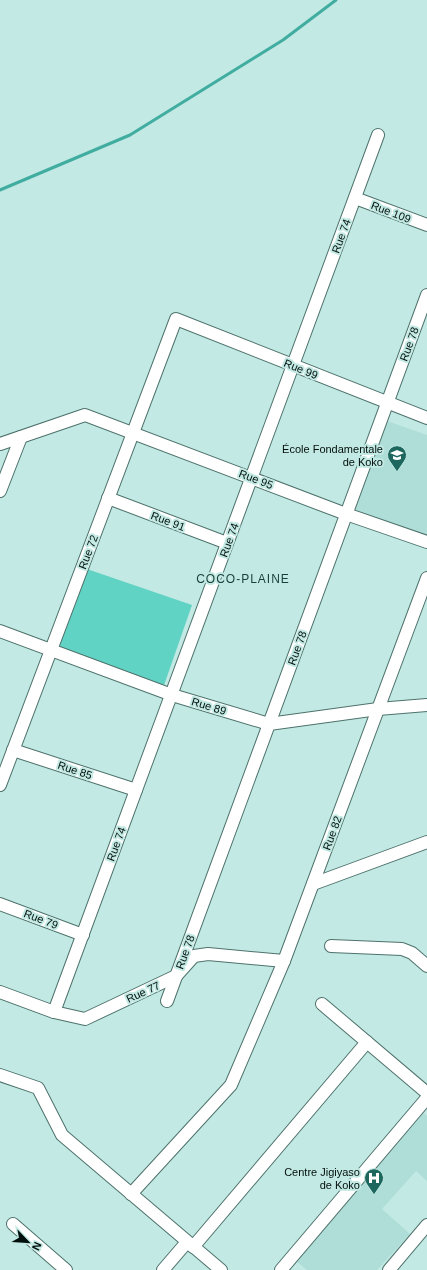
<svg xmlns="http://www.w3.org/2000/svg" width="427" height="1270" viewBox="0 0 427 1270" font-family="Arial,sans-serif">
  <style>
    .built { fill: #aeded7 }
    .green { fill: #61d3c5 }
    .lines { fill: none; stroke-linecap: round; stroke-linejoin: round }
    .stream { stroke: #40ada0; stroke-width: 3 }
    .minor-casing { stroke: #4e726c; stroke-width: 14 }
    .minor { stroke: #fff; stroke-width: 12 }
    .labels { text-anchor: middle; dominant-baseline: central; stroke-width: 4; stroke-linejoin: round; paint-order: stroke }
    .street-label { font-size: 11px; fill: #030f0d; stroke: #c2e9e3 }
    .poi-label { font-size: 11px; fill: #030f0d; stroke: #c2e9e3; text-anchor: end }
    .neighbourhood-label { font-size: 12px; letter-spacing: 1px; fill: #1b3e39; stroke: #c2e9e3 }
  </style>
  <rect width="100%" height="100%" fill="#c2e9e3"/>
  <!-- built -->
  <g class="built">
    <polygon points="387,421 427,435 427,537 353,509"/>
    <polygon points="424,1113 427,1116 427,1181 416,1171 382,1209 410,1234 377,1270 307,1270 296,1261"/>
  </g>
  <!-- green -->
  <polygon class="green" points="84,568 192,605 162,691 55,654"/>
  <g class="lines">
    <!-- stream -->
    <polyline class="stream" points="0,190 130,135 283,40 336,0"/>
    <defs>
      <g id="minor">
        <polyline points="355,198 427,225"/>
        <polyline points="0,444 85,415 346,514 427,542"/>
        <polyline points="0,491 21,437"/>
        <polyline points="108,498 227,543"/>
        <polyline points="0,631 172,695 269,724 378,709 427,705"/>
        <polyline points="13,750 136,790"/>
        <polyline points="0,785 176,319 427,418"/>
        <polyline points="313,884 427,842"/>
        <polyline points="0,904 83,935"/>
        <polyline points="331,946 402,949 412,953 427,966"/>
        <polyline points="0,992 54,1012 85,1019 176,976 194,956 208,954 284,961"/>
        <polyline points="167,1001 427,295"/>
        <polyline points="322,1004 427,1093"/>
        <polyline points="54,1012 378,135"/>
        <polyline points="0,1075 38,1088 62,1135 221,1270"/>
        <polyline points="131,1194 231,1085 284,961 427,578"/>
        <polyline points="13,1224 66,1270"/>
        <polyline points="193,1247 367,1042"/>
        <polyline points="163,1270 187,1242"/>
        <polyline points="281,1270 427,1098"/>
        <polyline points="389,1270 427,1225"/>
      </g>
    </defs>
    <!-- minor casing -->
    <use href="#minor" class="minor-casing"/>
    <!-- minor -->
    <use href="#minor" class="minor"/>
  </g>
  <!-- icons -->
  <defs>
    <symbol id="school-pin" viewBox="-11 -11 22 30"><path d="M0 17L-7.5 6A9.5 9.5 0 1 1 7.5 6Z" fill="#1d675f" stroke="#c2e9e3"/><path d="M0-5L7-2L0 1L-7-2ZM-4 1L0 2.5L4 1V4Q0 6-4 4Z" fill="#fff"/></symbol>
    <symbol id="hospital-pin" viewBox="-11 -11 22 30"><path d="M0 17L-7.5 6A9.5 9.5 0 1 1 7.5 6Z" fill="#1d675f" stroke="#c2e9e3"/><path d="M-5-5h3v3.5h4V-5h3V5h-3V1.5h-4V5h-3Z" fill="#fff"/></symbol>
  </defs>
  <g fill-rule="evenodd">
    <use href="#school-pin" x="386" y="444" width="22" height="30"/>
    <use href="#hospital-pin" x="363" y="1167" width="22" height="30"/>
  </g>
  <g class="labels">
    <!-- street labels -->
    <g class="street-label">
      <text transform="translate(391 212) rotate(21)">Rue 109</text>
      <text transform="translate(341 236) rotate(-70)">Rue 74</text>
      <text transform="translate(409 344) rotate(-70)">Rue 78</text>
      <text transform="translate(301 369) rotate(22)">Rue 99</text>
      <text transform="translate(256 479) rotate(21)">Rue 95</text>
      <text transform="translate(168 521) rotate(21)">Rue 91</text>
      <text transform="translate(229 540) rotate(-70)">Rue 74</text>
      <text transform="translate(88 552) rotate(-69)">Rue 72</text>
      <text transform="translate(297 648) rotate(-70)">Rue 78</text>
      <text transform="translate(209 706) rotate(17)">Rue 89</text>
      <text transform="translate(75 770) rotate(18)">Rue 85</text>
      <text transform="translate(332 833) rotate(-70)">Rue 82</text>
      <text transform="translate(116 844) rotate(-70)">Rue 74</text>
      <text transform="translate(41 919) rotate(21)">Rue 79</text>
      <text transform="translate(185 952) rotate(-70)">Rue 78</text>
      <text transform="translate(143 992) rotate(-25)">Rue 77</text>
    </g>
    <!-- poi labels -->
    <g class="poi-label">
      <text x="383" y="449">École Fondamentale<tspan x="383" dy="13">de Koko</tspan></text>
      <text x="360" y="1172">Centre Jigiyaso<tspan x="360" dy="13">de Koko</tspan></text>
    </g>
    <!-- neighbourhood labels -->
    <g class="neighbourhood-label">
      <text x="243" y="579">COCO-PLAINE</text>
    </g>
  </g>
  <!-- north arrow -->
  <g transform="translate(28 1242) rotate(115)" stroke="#c2e9e3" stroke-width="3" paint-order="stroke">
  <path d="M0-3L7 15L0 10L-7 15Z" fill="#030f0d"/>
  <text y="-6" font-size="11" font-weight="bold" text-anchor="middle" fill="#030f0d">N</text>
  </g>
</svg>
